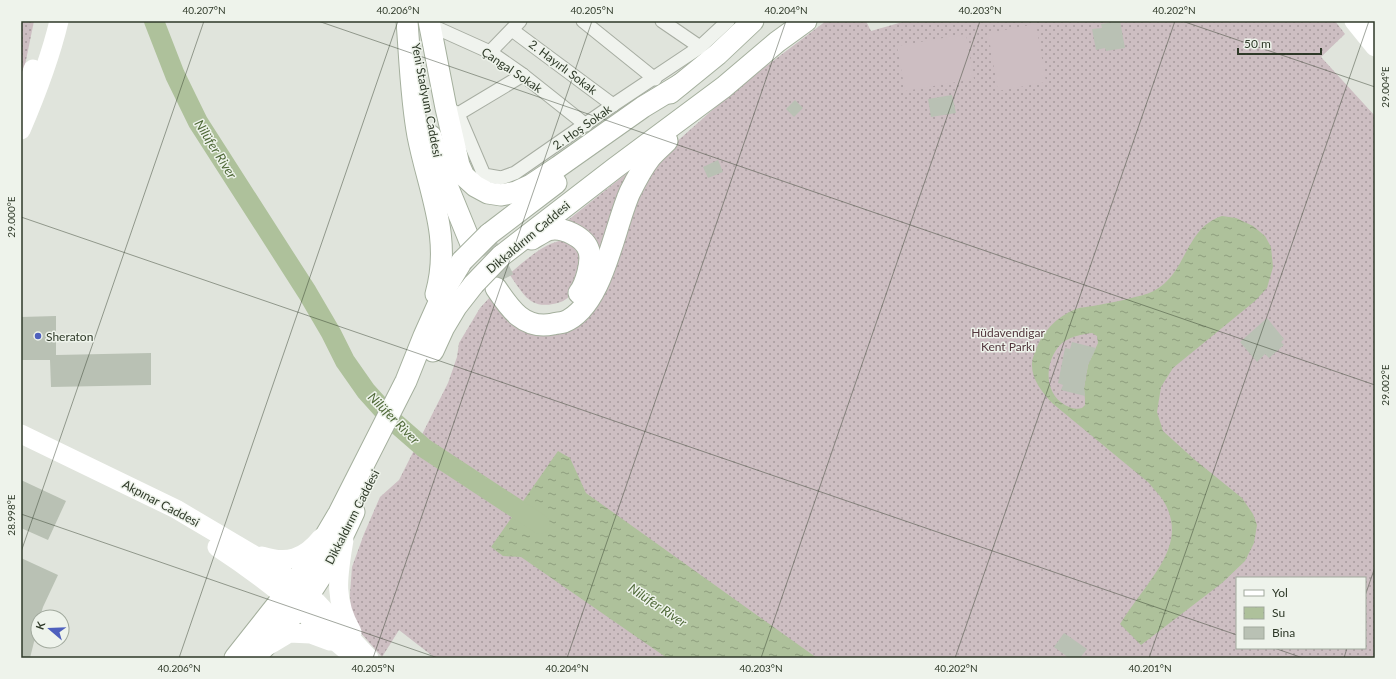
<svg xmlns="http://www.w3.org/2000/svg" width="1396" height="679" viewBox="0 0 1396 679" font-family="Lato,sans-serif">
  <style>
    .grass { fill: url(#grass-dots); fill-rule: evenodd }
    .garden { fill: #cdbec2 }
    .water { fill: url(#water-ripples); fill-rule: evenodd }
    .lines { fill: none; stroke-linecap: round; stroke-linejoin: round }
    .river { stroke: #aec19b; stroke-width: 20 }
    .building { fill: #b9c1b4 }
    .primary-tunnel { stroke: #bcc2b8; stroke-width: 21; stroke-dasharray: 21 10; stroke-linecap: butt }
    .street-casing { stroke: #a7ada2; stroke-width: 15 }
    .primary-casing { stroke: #a4af9d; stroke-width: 23 }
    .street { stroke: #f0f3ee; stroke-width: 13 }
    .secondary { stroke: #fff; stroke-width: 19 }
    .primary { stroke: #fff; stroke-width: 21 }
    .primary-bridge-casing { stroke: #a4af9d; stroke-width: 23; stroke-linecap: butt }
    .primary-bridge { stroke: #fff; stroke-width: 21 }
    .ticks { fill: none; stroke: #2e3928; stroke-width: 1; stroke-opacity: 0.45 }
    .poi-dot { fill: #4e60bd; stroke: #eef3eb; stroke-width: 1.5 }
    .labels { text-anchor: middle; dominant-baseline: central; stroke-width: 3; stroke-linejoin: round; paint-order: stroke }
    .street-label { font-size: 12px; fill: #2e3928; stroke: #eef3eb }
    .park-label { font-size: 12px; fill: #53373d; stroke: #eef3eb }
    .poi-label { font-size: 12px; fill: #2e3928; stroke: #eef3eb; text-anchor: start }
    .water-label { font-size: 13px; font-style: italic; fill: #4e6837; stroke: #eef3eb }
    .neatline { fill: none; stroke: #2e3928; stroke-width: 1.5 }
    .ticks-label { font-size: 10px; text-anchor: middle; fill: #2e3928 }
  </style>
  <defs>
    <pattern id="grass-dots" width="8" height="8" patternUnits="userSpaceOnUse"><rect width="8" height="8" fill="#cdbec2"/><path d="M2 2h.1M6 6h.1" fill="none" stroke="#a79b9e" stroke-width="1.8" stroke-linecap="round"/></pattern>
    <pattern id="water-ripples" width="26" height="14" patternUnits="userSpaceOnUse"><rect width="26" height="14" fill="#aec19b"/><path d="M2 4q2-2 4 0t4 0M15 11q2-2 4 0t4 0" fill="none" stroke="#8e9e7e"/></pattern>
  </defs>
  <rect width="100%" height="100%" fill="#e0e4dc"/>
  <!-- grass -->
  <g class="grass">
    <polygon points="21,21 34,21 23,75 21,76"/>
    <path d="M826,21H866L871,31L906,21H1335L1345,34L1321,57L1375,116V658H435L399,630L382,657L360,632L351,616L350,594L352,567L364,534L380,497L399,480L448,383L457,357L459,343L480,308L492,295L531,330L547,335L567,332L586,321L601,301L614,266L630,215L654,162L737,88ZM1237,578H1365V648H1237Z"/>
    <polygon points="641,162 596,271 563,224"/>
    <path d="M564,240L572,243L582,256C580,264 575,289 571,294C567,300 560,303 553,304C528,309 522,291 509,274C525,261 543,243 564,240Z"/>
  </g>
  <!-- garden -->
  <g class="garden">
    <polygon points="1036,24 1046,82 998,91 988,33"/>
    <polygon points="966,34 974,79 905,91 897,46"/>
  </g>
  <!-- water -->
  <g class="water">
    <path d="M1222,216L1236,218L1253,226L1265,236L1271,247L1273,267L1267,288L1255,301L1173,368L1161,387L1157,412L1163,431L1195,460L1242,498L1253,514L1257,525L1254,543L1245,561L1222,583L1141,645L1120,624C1128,611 1137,599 1146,587C1166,559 1183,533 1163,500C1159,494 1153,489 1149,483L1052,403C1042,392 1031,379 1032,363C1032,359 1034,355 1035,352C1042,332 1056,317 1076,309C1081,307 1088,307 1093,306C1107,303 1121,301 1135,297C1144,295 1152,293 1160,287C1187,268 1187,227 1222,216ZM1092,333L1097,336L1098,343L1088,365L1084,388L1085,400V405L1082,408C1075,410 1071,408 1065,405C1043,393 1045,361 1060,345C1067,337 1082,334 1092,333Z"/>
    <polygon points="558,451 570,458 586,493 817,658 667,658 521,557 503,556 491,547"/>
  </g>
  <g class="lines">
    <!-- river -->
    <polyline class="river" points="154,21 175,75 198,122 307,292 331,333 345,361 366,391 393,421 424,448 540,524"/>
  </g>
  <!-- building -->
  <g class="building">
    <polygon points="1120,21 1125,48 1106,51 1105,48 1096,50 1092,29 1102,28 1101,24"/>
    <polygon points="952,95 956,113 931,117 928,99"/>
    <polygon points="795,100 803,108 794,117 786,109"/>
    <polygon points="718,160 723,172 708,178 703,167"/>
    <polygon points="56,316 56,355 151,353 151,385 51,387 50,360 21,360 21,317"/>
    <polygon points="1267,318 1284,339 1281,342 1284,345 1269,358 1265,354 1257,362 1240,342"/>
    <polygon points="1072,342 1096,348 1088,365 1084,388 1085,396 1061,390 1063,385 1058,383 1065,348 1070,349"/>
    <polygon points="21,480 66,501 48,540 21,528"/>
    <polygon points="21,558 58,575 43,607 40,617 38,617 38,626 30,658 21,658"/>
    <polygon points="1064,633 1087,649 1080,658 1069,658 1054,647"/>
  </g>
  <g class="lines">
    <!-- primary-tunnel -->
    <polyline class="primary-tunnel" points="481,234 504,279"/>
    <defs>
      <g id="street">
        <polyline points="583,21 655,79"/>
        <polyline points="662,21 700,47"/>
        <polyline points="430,25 490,52 523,75 586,125"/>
        <polyline points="512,30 613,105"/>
        <polyline points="490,52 520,21"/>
        <polyline points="451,110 458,114 523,75"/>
        <polyline points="458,114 484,175 501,178 515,173 613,105 700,47 728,21"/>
      </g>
      <g id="primary">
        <path d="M407,21C410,59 411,98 418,136C429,192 452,237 436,294"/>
        <polyline points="429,21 446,108 459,165 464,176 475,186 488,193 501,195 516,192 531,185 558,167 643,107 681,84"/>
        <polyline points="670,93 718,54 753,21"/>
        <polyline points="431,136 444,178 471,244"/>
        <polyline points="489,234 556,183"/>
        <path d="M532,239C537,236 543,232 548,230C562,226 585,237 589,251C592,262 586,284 579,293"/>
        <polyline points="501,256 615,168 724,87 777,42 806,21"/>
        <path d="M496,288C510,309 524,330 553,324C556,323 561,323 564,322C603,307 614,227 630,192C635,182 643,167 650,158C655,152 661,147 667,141"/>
        <polyline points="433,351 444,327 456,307 474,284"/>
        <polyline points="235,658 295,582 313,557 339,513 406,381 424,336 445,289 462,261"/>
        <path d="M254,658C278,633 302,607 320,578C333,557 344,534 354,512"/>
      </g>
    </defs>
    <!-- street casing -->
    <use href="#street" class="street-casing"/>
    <!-- primary casing -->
    <use href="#primary" class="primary-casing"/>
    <!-- street -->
    <use href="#street" class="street"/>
    <!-- secondary -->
    <g class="secondary">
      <polyline points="1354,21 1375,47"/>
      <polyline points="1374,21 1375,22"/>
      <polyline points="21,96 30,78 33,69"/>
      <path d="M21,130C36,95 50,59 59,21"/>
      <polyline points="21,434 176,509 274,567 309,594 369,658"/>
      <path d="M344,540C338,576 333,599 352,632"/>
      <path d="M217,547C240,562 262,578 284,596C308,616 331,639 356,658"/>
      <path d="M262,556C287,564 304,559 321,538"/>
      <polyline points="269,645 289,633 311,634 330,641"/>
    </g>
    <!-- primary -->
    <use href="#primary" class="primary"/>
    <defs>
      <g id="primary-bridge">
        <polyline points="462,261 489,234"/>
        <polyline points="474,284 501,256"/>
      </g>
    </defs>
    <!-- primary-bridge casing -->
    <use href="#primary-bridge" class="primary-bridge-casing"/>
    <!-- primary-bridge -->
    <use href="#primary-bridge" class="primary-bridge"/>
  </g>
  <!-- ticks -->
  <path class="ticks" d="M318,21L1375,385M1182,21L1375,87M21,217L1237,635M21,514L438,658M21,552L204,21M1365,596L1375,567M1274,648L1303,658M179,658L398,21M373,658L592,21M567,658L786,21M761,658L980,21M955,658L1175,21M1149,658L1369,21M1344,658L1347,648"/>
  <!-- markers -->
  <circle class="poi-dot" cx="38" cy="336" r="4"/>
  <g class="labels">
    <!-- street labels -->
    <g class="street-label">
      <text transform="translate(563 67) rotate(37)">2. Hayırlı Sokak</text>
      <text transform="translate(512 70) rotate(34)">Çangal Sokak</text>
      <text transform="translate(427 100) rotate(79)">Yeni Stadyum Caddesi</text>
      <text transform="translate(582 127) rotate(-35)">2. Hoş Sokak</text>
      <text transform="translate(528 237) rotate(-40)">Dikkaldırım Caddesi</text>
      <text transform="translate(161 503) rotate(28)">Akpınar Caddesi</text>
      <text transform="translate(352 517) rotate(-63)">Dikkaldırım Caddesi</text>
    </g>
    <!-- park labels -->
    <g class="park-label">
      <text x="1008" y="332">Hüdavendigar<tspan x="1008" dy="14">Kent Parkı</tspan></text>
    </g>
    <!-- poi labels -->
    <g class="poi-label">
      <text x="46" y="336">Sheraton</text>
    </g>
    <!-- water labels -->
    <g class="water-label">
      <text transform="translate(216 149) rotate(58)">Nilüfer River</text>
      <text transform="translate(394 418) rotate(45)">Nilüfer River</text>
      <text transform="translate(658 605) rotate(34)">Nilüfer River</text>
    </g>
  </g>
  <!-- border -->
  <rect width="1396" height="679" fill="none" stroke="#eef3eb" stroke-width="44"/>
  <!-- legend -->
  <rect x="1236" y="577" width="130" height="72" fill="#eef3eb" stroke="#a1a99d"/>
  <rect x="1244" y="590" width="20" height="6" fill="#ffffff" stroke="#a1a99d"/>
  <text x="1272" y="597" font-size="12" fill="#2e3928">Yol</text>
  <rect x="1244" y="607" width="20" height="12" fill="url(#water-ripples)" stroke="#a1a99d"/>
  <text x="1272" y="617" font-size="12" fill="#2e3928">Su</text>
  <rect x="1244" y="627" width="20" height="12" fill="#b9c1b4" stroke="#a1a99d"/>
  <text x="1272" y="637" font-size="12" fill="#2e3928">Bina</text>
  <!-- north arrow -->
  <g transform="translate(50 629) rotate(289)"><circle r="19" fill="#eef3eb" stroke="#a1a99d"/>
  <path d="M0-3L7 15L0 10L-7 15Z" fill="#4e60bd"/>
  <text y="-6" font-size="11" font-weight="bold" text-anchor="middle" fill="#2e3928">K</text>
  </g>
  <!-- scale -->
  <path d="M1238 48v6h83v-6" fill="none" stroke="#2e3928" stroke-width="2"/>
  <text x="1244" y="48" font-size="12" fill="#2e3928" stroke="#eef3eb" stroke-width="3" paint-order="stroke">50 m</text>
  <rect x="22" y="22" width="1352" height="635" class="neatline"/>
  <g class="ticks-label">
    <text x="204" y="14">40.207°N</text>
    <text x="398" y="14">40.206°N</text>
    <text x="592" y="14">40.205°N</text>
    <text x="786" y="14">40.204°N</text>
    <text x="980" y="14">40.203°N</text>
    <text x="1174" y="14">40.202°N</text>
    <text transform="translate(1385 87) rotate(-90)" y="4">29.004°E</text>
    <text transform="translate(11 217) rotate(-90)" y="4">29.000°E</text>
    <text transform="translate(1385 385) rotate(-90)" y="4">29.002°E</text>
    <text transform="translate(11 515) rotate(-90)" y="4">28.998°E</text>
    <text x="179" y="672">40.206°N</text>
    <text x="373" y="672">40.205°N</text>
    <text x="567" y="672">40.204°N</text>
    <text x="761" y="672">40.203°N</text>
    <text x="956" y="672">40.202°N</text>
    <text x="1150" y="672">40.201°N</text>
  </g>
</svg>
